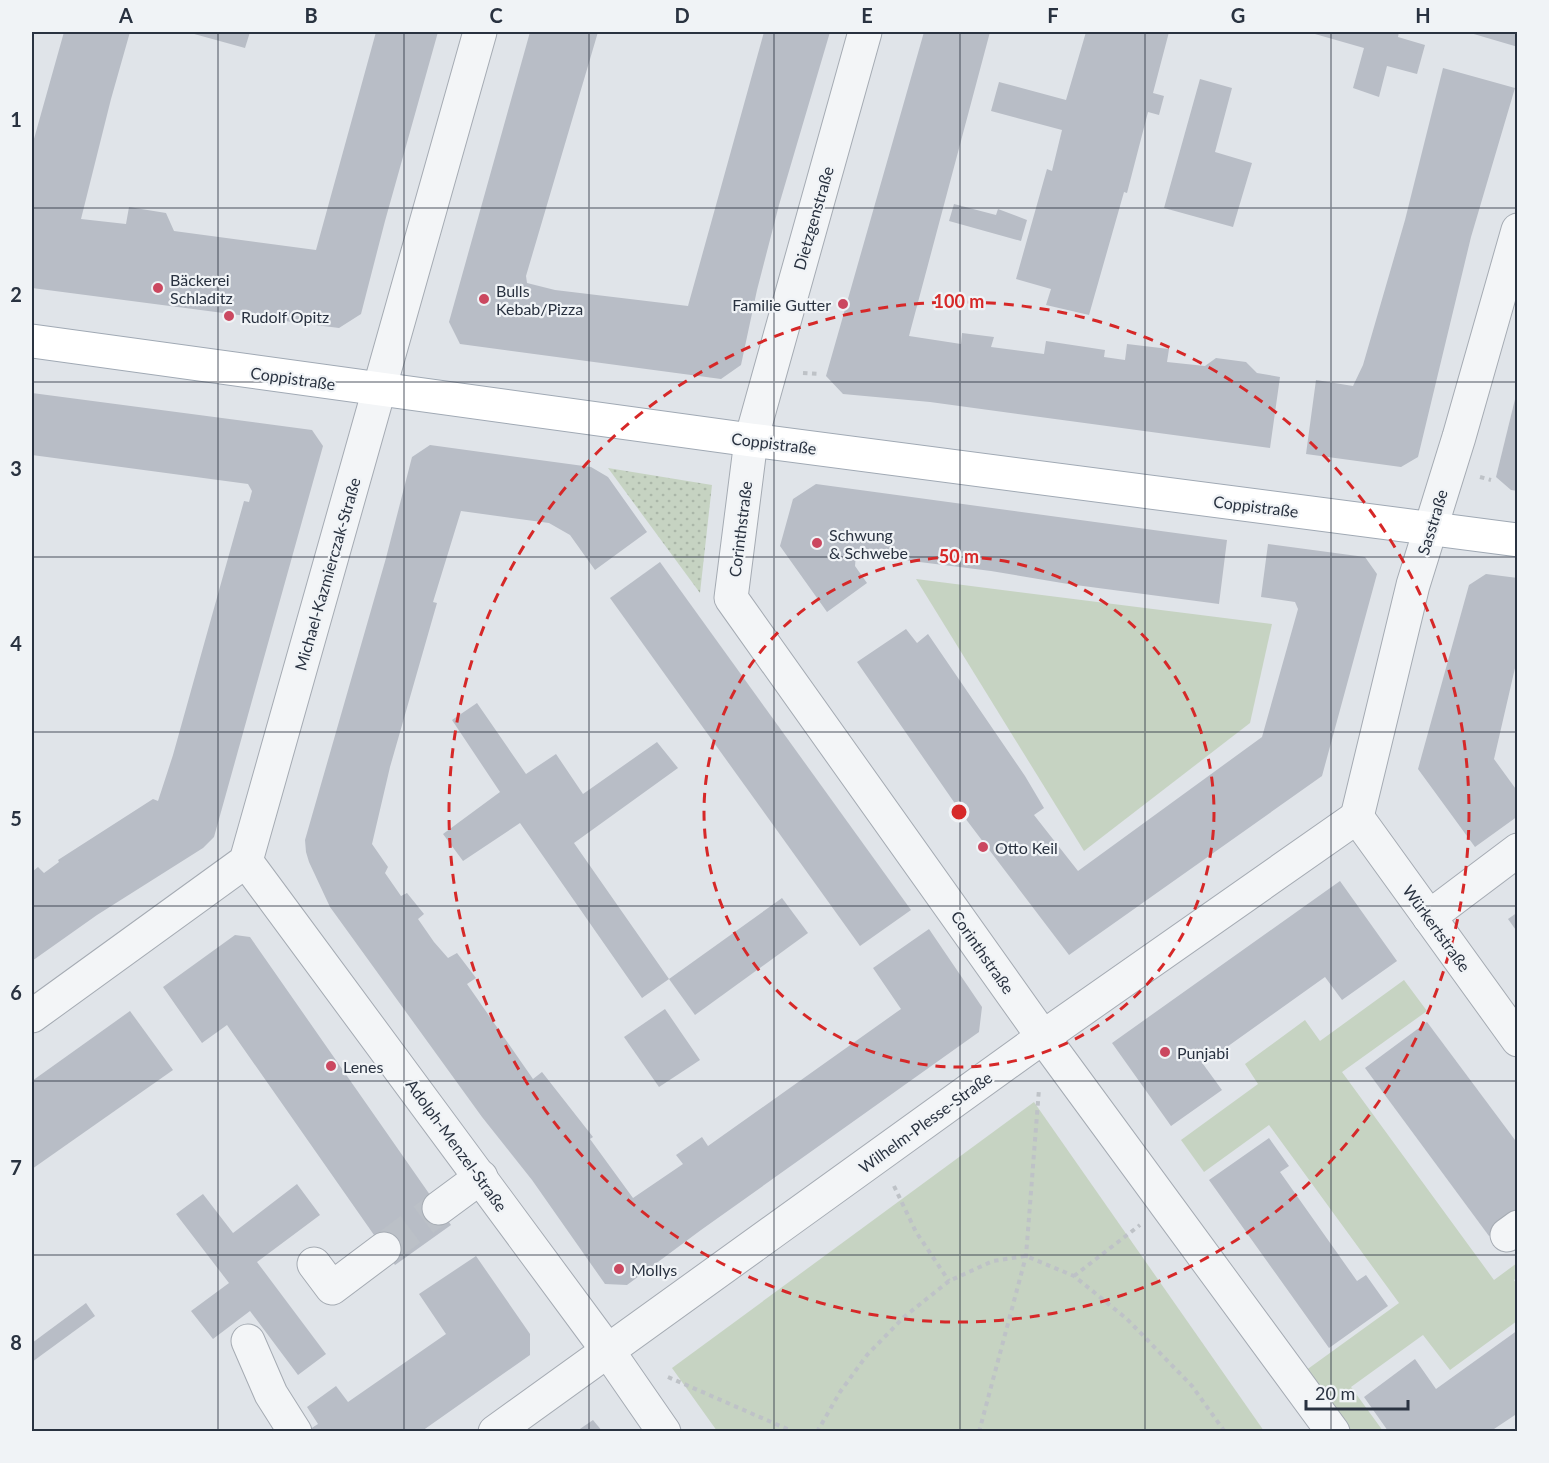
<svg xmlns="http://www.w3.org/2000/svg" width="1549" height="1463" viewBox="0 0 1549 1463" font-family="Lato,sans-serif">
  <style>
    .grass { fill: url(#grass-dots) }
    .green { fill: #c6d3c2 }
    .building { fill: #b8bdc6 }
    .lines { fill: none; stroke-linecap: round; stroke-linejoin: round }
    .minor-tunnel { stroke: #bbc0c7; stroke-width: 33; stroke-dasharray: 33 16; stroke-linecap: butt }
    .minor-casing { stroke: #a5abb3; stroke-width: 35 }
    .major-casing { stroke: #a0a9b4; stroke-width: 35 }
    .path { stroke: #bec2c7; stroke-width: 4; stroke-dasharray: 4.5 4.5; stroke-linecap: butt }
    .minor { stroke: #f3f5f7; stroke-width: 33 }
    .major { stroke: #fff; stroke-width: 33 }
    .grid { fill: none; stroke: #293240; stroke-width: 1.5; stroke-opacity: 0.55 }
    .ring { fill: none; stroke: #d62828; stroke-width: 3; stroke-dasharray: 10 8 }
    .poi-dot { fill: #cb4860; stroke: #f0f3f6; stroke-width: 2 }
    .labels { text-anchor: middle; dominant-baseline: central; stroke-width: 4.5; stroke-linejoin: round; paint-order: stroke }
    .street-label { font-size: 16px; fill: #293240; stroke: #f0f3f6 }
    .poi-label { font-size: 16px; fill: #293240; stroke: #f0f3f6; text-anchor: start }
    .centre { fill: #d62828; stroke: #f0f3f6; stroke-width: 3 }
    .ring-label { font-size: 18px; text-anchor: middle; font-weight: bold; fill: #d62828; stroke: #f0f3f6; stroke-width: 4.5; stroke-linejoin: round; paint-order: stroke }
    .neatline { fill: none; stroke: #293240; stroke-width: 2 }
    .grid-label { font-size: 20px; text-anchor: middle; font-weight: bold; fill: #293240 }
  </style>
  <defs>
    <pattern id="grass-dots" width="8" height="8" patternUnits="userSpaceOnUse" patternTransform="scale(1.5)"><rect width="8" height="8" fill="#c6d3c2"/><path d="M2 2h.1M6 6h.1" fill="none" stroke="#aab6a8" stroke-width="1.8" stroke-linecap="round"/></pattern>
  </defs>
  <rect width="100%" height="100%" fill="#e0e4e9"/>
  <!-- grass -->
  <polygon class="grass" points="608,468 712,485 700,593"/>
  <!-- green -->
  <g class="green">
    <polygon points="916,579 1272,624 1250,723 1084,851"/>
    <polygon points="1404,980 1427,1011 1342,1072 1494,1280 1517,1263 1517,1278 1514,1280 1517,1285 1517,1321 1450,1370 1423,1335 1351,1387 1383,1431 1350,1431 1305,1371 1399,1303 1269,1125 1204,1172 1181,1140 1258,1084 1245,1064 1305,1020 1320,1041"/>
    <polygon points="1034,1102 1264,1431 717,1431 672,1368"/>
  </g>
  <!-- building -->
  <g class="building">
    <polygon points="64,32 130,32 111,99 81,219 126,224 129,207 166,213 174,231 316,250 376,32 438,32 385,221 361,314 339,328 32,288 32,146"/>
    <polygon points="187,32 250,32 245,48"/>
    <polygon points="530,32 598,32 526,276 527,283 555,290 688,306 764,32 830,32 779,205 757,290 741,365 721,379 460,344 449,322"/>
    <polygon points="924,32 990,32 909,336 961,344 962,333 994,337 991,347 1044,354 1046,341 1105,350 1104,357 1125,360 1127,344 1169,349 1167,362 1205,366 1216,358 1246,362 1257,373 1280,377 1270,448 930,402 843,394 826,376"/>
    <polygon points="1086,32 1169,32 1153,93 1164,96 1159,115 1148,112 1127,193 1124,192 1089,315 1046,305 1051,289 1016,279 1047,169 1052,171 1062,130 991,111 999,82 1066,100"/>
    <polygon points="1308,32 1399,32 1398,37 1425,45 1417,74 1387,66 1379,97 1353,88 1364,48"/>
    <polygon points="1467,32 1518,32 1518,47"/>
    <polygon points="1443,68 1515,88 1471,237 1418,457 1401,467 1306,454 1316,380 1353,386 1363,365 1405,220"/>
    <polygon points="1200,79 1232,88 1215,152 1252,163 1233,227 1164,208"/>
    <polygon points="954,204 996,215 998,209 1027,220 1021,241 949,221"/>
    <polygon points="1517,391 1518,391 1518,491 1511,490 1496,477"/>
    <polygon points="32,393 312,430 323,446 214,837 203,848 97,915 32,961 32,872 38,867 44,873 59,862 58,860 153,799 158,801 173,755 244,501 249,502 252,491 248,484 32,455"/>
    <polygon points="430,445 591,467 608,477 647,532 595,570 570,535 549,523 461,511 433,602 437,603 390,767 372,844 388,867 385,873 401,896 407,893 424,914 418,919 434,942 448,958 457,953 476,978 467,984 533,1079 542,1072 593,1137 590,1139 633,1198 683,1164 676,1155 702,1137 708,1146 901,1009 873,968 929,929 982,1007 979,1032 701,1230 627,1285 605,1284 532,1180 482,1117 330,907 309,862 306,852 305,840 386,558 412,457"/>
    <polygon points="816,484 1227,540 1219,604 1068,584 991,571 856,554 855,566 867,583 827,612 780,546 793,499"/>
    <polygon points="1268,544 1365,557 1377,574 1322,776 1069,955 965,818 857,662 906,629 917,643 928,634 1025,776 1044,808 1034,815 1078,871 1262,737 1298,609 1295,602 1261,597"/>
    <polygon points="660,562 911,910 860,946 610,598"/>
    <polygon points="1486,574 1518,578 1518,655 1494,759 1518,792 1518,816 1475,847 1418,769 1469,585"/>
    <polygon points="477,703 526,774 556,754 583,794 657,742 678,768 574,843 669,979 642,998 520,823 463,861 443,834 500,792 452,720"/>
    <polygon points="1340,881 1397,961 1342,1000 1325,977 1203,1064 1222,1090 1171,1126 1112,1043"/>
    <polygon points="782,898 808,933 695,1015 669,979"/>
    <polygon points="1518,912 1518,933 1508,919"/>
    <polygon points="235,935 250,937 451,1225 395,1265 227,1025 202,1043 163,987"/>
    <polygon points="665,1009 700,1060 659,1087 624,1037"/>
    <polygon points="130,1011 173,1070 32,1169 32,1081"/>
    <polygon points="1427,1022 1518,1144 1518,1215 1489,1236 1365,1068"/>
    <polygon points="1269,1138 1289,1166 1280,1172 1357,1281 1366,1275 1388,1306 1329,1348 1209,1180"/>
    <polygon points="297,1184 320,1215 257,1262 326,1354 298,1375 250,1311 213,1339 191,1311 229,1283 176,1214 203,1194 233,1233"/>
    <polygon points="476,1256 530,1334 530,1355 422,1431 307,1431 318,1424 307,1407 336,1386 348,1402 446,1334 419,1294"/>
    <polygon points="86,1303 95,1316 32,1362 32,1343"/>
    <polygon points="1518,1330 1518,1413 1491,1431 1388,1431 1364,1397 1415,1359 1436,1389"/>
    <polygon points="593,1420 602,1431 577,1431"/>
  </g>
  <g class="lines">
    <!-- minor-tunnel -->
    <polyline class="minor-tunnel" points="384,1249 439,1208"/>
    <defs>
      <g id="minor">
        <polyline points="865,32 751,440 731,598 1043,1037 1333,1432"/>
        <polyline points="1357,817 1413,585 1459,437 1518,230"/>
        <polyline points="1357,817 1518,1040"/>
        <polyline points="246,861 608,1351 664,1432"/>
        <polyline points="1429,917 1518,850"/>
        <polyline points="32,1016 246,861 480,32"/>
        <polyline points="439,1208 481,1177"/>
        <polyline points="1507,1235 1518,1227"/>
        <polyline points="314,1264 332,1288 384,1249"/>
        <polyline points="248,1341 271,1394 295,1432"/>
        <polyline points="495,1432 1043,1037 1357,817"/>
      </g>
      <polyline id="major" points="32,341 751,440 1518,540"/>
    </defs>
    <!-- minor casing -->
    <use href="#minor" class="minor-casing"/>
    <!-- major casing -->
    <use href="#major" class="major-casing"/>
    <!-- path -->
    <g class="path">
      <polyline points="803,373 820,374"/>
      <polyline points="1480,477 1491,480"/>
      <polyline points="894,1186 916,1232 949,1281"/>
      <polyline points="1074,1276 1140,1225"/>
      <polyline points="668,1377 794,1432"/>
      <polyline points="817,1432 840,1392 867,1355 904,1317 949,1281 993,1261 1026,1256 1074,1276 1127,1319 1192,1386 1225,1432"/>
      <polyline points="979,1432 1026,1256 1039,1089"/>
    </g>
    <!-- minor -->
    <use href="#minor" class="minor"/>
    <!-- major -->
    <use href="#major" class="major"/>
  </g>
  <!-- grid -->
  <path class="grid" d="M218,32V1432M404,32V1432M589,32V1432M774,32V1432M960,32V1432M1145,32V1432M1331,32V1432M32,208H1518M32,382H1518M32,557H1518M32,732H1518M32,906H1518M32,1081H1518M32,1255H1518"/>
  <!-- distance rings -->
  <g class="ring">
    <circle cx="959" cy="812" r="255"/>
    <circle cx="959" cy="812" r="510"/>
  </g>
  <!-- markers -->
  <g class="poi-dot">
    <circle cx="158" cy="288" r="6"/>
    <circle cx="484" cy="299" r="6"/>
    <circle cx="843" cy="304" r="6"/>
    <circle cx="229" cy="316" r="6"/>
    <circle cx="817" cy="543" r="6"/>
    <circle cx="983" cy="847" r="6"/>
    <circle cx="1165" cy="1052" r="6"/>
    <circle cx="331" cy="1066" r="6"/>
    <circle cx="619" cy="1269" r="6"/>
  </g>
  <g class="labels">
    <!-- street labels -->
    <g class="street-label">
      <text transform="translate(813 218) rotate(-74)">Dietzgenstraße</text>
      <text transform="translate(293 378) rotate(8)">Coppistraße</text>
      <text transform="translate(774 443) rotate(7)">Coppistraße</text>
      <text transform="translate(1256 506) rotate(7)">Coppistraße</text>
      <text transform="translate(1432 522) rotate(-73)">Sasstraße</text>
      <text transform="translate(740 529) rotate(-83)">Corinthstraße</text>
      <text transform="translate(327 574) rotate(-74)">Michael-Kazmierczak-Straße</text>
      <text transform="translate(1437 928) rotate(54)">Würkertstraße</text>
      <text transform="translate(983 952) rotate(55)">Corinthstraße</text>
      <text transform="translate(925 1122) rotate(-36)">Wilhelm-Plesse-Straße</text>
      <text transform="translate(457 1145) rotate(54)">Adolph-Menzel-Straße</text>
    </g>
    <!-- poi labels -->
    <g class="poi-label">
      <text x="170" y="279">Bäckerei<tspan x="170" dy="18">Schladitz</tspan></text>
      <text x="496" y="290">Bulls<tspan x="496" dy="18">Kebab/Pizza</tspan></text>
      <text x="831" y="304" text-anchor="end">Familie Gutter</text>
      <text x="241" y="316">Rudolf Opitz</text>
      <text x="829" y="534">Schwung<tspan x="829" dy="18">&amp; Schwebe</tspan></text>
      <text x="995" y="847">Otto Keil</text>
      <text x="1177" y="1052">Punjabi</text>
      <text x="343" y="1066">Lenes</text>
      <text x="631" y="1269">Mollys</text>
    </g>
  </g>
  <circle cx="959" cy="812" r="9" class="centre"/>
  <g class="ring-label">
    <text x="959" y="308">100 m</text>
    <text x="959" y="563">50 m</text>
  </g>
  <!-- border -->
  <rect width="1549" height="1463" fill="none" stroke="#f0f3f6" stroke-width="66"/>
  <!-- scale -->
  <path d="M1306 1400v9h102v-9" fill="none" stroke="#293240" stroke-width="3"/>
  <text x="1315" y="1400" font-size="18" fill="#293240" stroke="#f0f3f6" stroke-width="4.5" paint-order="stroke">20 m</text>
  <rect x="33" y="33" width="1483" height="1397" class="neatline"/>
  <g class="grid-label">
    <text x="126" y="23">A</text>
    <text x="311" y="23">B</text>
    <text x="496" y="23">C</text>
    <text x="682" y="23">D</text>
    <text x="867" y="23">E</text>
    <text x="1053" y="23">F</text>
    <text x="1238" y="23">G</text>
    <text x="1423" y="23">H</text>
    <text x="16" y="127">1</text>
    <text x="16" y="302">2</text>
    <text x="16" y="476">3</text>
    <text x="16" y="651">4</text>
    <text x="16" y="826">5</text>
    <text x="16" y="1000">6</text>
    <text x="16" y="1175">7</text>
    <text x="16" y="1350">8</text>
  </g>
</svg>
